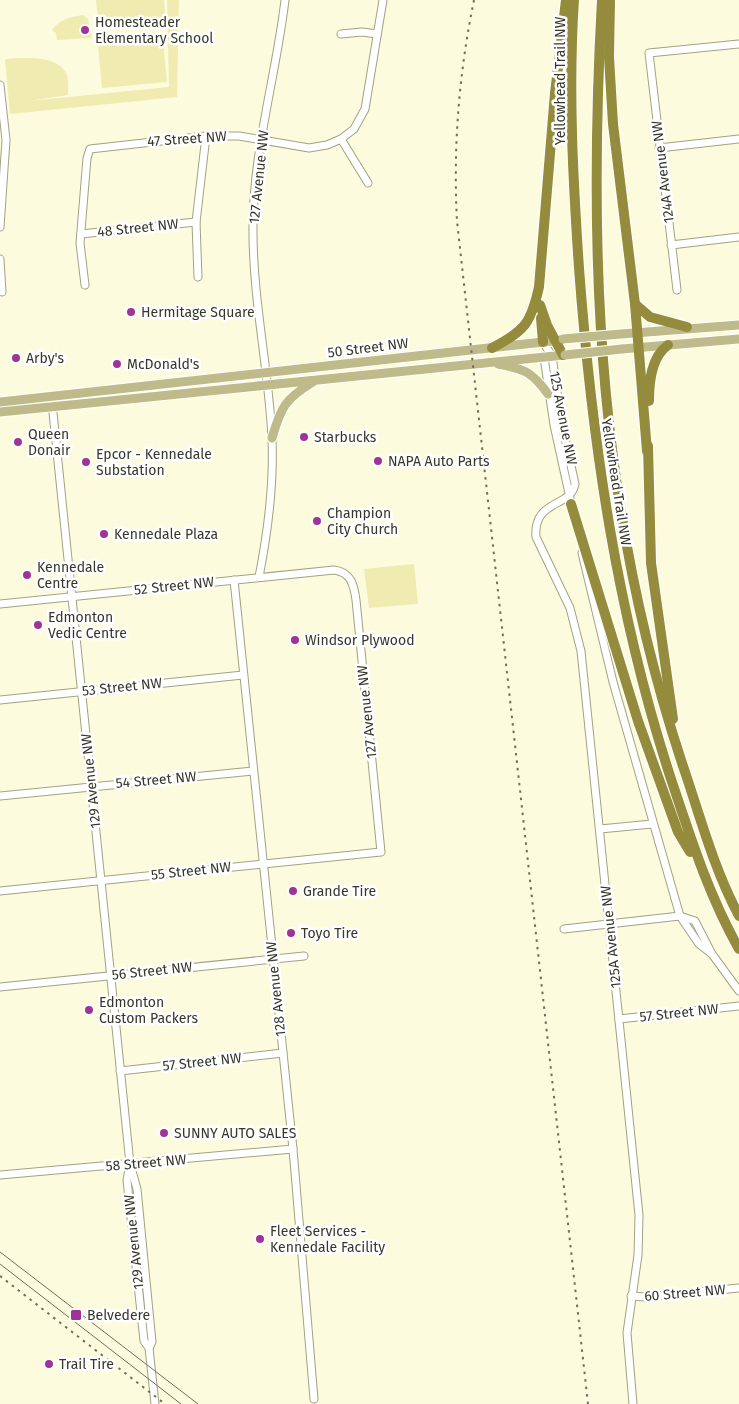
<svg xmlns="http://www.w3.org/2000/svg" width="739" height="1404" viewBox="0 0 739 1404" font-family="'Fira Sans',sans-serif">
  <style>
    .green { fill: #f0ebb1 }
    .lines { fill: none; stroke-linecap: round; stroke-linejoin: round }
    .minor-casing { stroke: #a3a185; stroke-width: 9 }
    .major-casing { stroke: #fff; stroke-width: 11 }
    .highway-casing { stroke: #fff; stroke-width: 12 }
    .minor { stroke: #fff; stroke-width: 7 }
    .major { stroke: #bfba8a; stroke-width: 9 }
    .highway { stroke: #948c3c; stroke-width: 10 }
    .tram { stroke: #6f6d5d; stroke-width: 1 }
    .rail { stroke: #6f6d5d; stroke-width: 2; stroke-dasharray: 2.5 5; stroke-linecap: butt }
    .major-bridge-casing { stroke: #fff; stroke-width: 11; stroke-linecap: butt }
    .major-bridge { stroke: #bfba8a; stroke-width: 9 }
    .poi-dot { fill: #9f3495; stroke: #fff; stroke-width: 2 }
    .labels { text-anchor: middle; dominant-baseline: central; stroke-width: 5; stroke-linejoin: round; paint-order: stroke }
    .poi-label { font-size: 14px; fill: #37362b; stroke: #fff; text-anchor: start }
    .street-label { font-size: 14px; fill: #37362b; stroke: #fff }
  </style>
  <rect width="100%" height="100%" fill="#fdfbdd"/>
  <!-- green -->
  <g class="green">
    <polygon points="96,0 164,0 166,21 99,28"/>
    <path d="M167,0H179L177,97L10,114L5,59C24,58 58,54 67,75C69,80 68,89 68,95L28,101L169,87Z"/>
    <path d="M83,15L88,19L92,38L57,40L56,33L52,30C60,19 70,17 83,15Z"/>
    <polygon points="163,40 167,82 102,88 98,46"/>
    <polygon points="414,564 418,604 369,608 364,569"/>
  </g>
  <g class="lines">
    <defs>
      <g id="minor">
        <polyline points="341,34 362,32 377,34"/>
        <polyline points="0,85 6,140 0,227"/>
        <polyline points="659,148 739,139"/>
        <polyline points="368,183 341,139 354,129 365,109 383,0"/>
        <polyline points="81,234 196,222"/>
        <polyline points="671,245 739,237"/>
        <polyline points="0,259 2,292"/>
        <polyline points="198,277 196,222 206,136"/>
        <polyline points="85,285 80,243 87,158 90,149 206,136 239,136 309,148 327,145 341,139"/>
        <polyline points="677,290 649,53 739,44"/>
        <path d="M543,342L552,356L561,420L575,484C571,508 533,499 536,537L570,608L581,651L639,1215L638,1255L627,1333L633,1404"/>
        <polyline points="544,357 554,425 570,498"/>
        <polyline points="52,403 130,1164 137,1189 152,1342 149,1348"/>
        <polyline points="582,553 613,682 680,916 699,944 712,954"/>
        <path d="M259,577C268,531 274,486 272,439C269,370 253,301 253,232C252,154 276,77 285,0"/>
        <polyline points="234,580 293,1149 314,1399"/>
        <path d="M0,604L334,570C351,572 354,585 356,600L381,852L0,891"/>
        <polyline points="0,700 243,675"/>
        <polyline points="0,796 253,771"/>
        <polyline points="600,829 652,824"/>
        <polyline points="564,929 680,916 695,921 712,954 739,991"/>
        <polyline points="0,987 304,956"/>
        <polyline points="619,1019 739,1006"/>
        <polyline points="120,1071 283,1053"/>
        <polyline points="130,1165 127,1180 144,1341 149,1348 155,1404"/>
        <polyline points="0,1175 293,1149"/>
        <polyline points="631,1296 645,1297 739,1288"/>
      </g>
      <g id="major">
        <polyline points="621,334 739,325"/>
        <polyline points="622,349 739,339"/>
        <path d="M498,364C525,369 532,372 548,394"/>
        <polyline points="0,402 561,340"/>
        <polyline points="0,412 565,355"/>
        <path d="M272,438C281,407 285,399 313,382"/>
      </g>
      <g id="highway">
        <path d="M574,0C568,89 573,179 579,268C592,443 617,615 672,782C691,839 709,896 739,949"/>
        <path d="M602,0C587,268 599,519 686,775C702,823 715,871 739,916"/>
        <polyline points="610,0 609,57 613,124 635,304 647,451"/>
        <polyline points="635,304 650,317 687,327"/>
        <polyline points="540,305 547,325 563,355"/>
        <polyline points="541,318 543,342"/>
        <path d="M492,348C525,331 531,323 539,287L555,93L566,0"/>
        <path d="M649,401C649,382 651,357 668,345"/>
        <polyline points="648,446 651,563 673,719"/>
        <polyline points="571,504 638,721 678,832 690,852"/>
      </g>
    </defs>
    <!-- minor casing -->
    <use href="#minor" class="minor-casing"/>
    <!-- major casing -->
    <use href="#major" class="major-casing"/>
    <!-- highway casing -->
    <use href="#highway" class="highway-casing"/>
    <!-- minor -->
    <use href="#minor" class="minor"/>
    <!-- major -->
    <use href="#major" class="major"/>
    <!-- highway -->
    <use href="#highway" class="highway"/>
    <!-- tram -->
    <g class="tram">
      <polyline points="0,1252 198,1404"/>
      <polyline points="0,1264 181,1404"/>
    </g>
    <!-- rail -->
    <g class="rail">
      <path d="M474,0C459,73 453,147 457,221L588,1404"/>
      <polyline points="0,1276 165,1404"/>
    </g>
    <defs>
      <g id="major-bridge">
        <polyline points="563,339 621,334"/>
        <polyline points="565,355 622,349"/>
      </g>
    </defs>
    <!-- major-bridge casing -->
    <use href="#major-bridge" class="major-bridge-casing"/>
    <!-- major-bridge -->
    <use href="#major-bridge" class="major-bridge"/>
  </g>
  <!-- markers -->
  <g class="poi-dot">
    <circle cx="85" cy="30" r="5"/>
    <circle cx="131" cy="312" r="5"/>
    <circle cx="16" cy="358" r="5"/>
    <circle cx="117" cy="364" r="5"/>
    <circle cx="304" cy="437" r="5"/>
    <circle cx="18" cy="442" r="5"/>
    <circle cx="378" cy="461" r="5"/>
    <circle cx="86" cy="462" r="5"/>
    <circle cx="317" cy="521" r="5"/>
    <circle cx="104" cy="534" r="5"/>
    <circle cx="27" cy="575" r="5"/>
    <circle cx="38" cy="625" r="5"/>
    <circle cx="295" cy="640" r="5"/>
    <circle cx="293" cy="891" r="5"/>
    <circle cx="291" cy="933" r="5"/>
    <circle cx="89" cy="1010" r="5"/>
    <circle cx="164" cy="1133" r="5"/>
    <circle cx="260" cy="1239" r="5"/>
    <rect x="70" y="1309" width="12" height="12" rx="2.5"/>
    <circle cx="49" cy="1364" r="5"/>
  </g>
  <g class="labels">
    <!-- poi labels -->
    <g class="poi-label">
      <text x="95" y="22">Homesteader<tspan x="95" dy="16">Elementary School</tspan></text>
      <text x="141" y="312">Hermitage Square</text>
      <text x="26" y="358">Arby's</text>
      <text x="127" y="364">McDonald's</text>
      <text x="28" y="434">Queen<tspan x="28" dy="16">Donair</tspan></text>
      <text x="314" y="437">Starbucks</text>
      <text x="96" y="454">Epcor - Kennedale<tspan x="96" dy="16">Substation</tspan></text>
      <text x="388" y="461">NAPA Auto Parts</text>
      <text x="327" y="513">Champion<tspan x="327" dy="16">City Church</tspan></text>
      <text x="114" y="534">Kennedale Plaza</text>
      <text x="37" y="567">Kennedale<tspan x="37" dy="16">Centre</tspan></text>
      <text x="48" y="617">Edmonton<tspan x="48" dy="16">Vedic Centre</tspan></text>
      <text x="305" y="640">Windsor Plywood</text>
      <text x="303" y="891">Grande Tire</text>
      <text x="301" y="933">Toyo Tire</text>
      <text x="99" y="1002">Edmonton<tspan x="99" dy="16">Custom Packers</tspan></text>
      <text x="174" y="1133">SUNNY AUTO SALES</text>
      <text x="270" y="1231">Fleet Services -<tspan x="270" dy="16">Kennedale Facility</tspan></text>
      <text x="87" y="1315">Belvedere</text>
      <text x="59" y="1364">Trail Tire</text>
    </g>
    <!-- street labels -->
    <g class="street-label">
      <text transform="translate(560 81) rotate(-90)">Yellowhead Trail NW</text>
      <text transform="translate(187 139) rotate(-4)">47 Street NW</text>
      <text transform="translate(663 172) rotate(-97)">124A Avenue NW</text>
      <text transform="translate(259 177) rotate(-84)">127 Avenue NW</text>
      <text transform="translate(138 228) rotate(-6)">48 Street NW</text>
      <text transform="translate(368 348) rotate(-7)">50 Street NW</text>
      <text transform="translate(563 418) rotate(79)">125 Avenue NW</text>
      <text transform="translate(616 482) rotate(81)">Yellowhead Trail NW</text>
      <text transform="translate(174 586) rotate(-6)">52 Street NW</text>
      <text transform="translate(122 687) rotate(-6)">53 Street NW</text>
      <text transform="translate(367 712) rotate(-96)">127 Avenue NW</text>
      <text transform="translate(156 780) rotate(-5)">54 Street NW</text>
      <text transform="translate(91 781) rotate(-96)">129 Avenue NW</text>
      <text transform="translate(191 871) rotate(-6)">55 Street NW</text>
      <text transform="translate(611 937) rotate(-96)">125A Avenue NW</text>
      <text transform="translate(152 971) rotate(-6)">56 Street NW</text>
      <text transform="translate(276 989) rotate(-96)">128 Avenue NW</text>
      <text transform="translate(679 1013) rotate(-6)">57 Street NW</text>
      <text transform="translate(202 1062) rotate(-6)">57 Street NW</text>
      <text transform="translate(146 1163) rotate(-5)">58 Street NW</text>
      <text transform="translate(134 1242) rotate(-96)">129 Avenue NW</text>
      <text transform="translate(685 1293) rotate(-5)">60 Street NW</text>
    </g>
  </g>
</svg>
